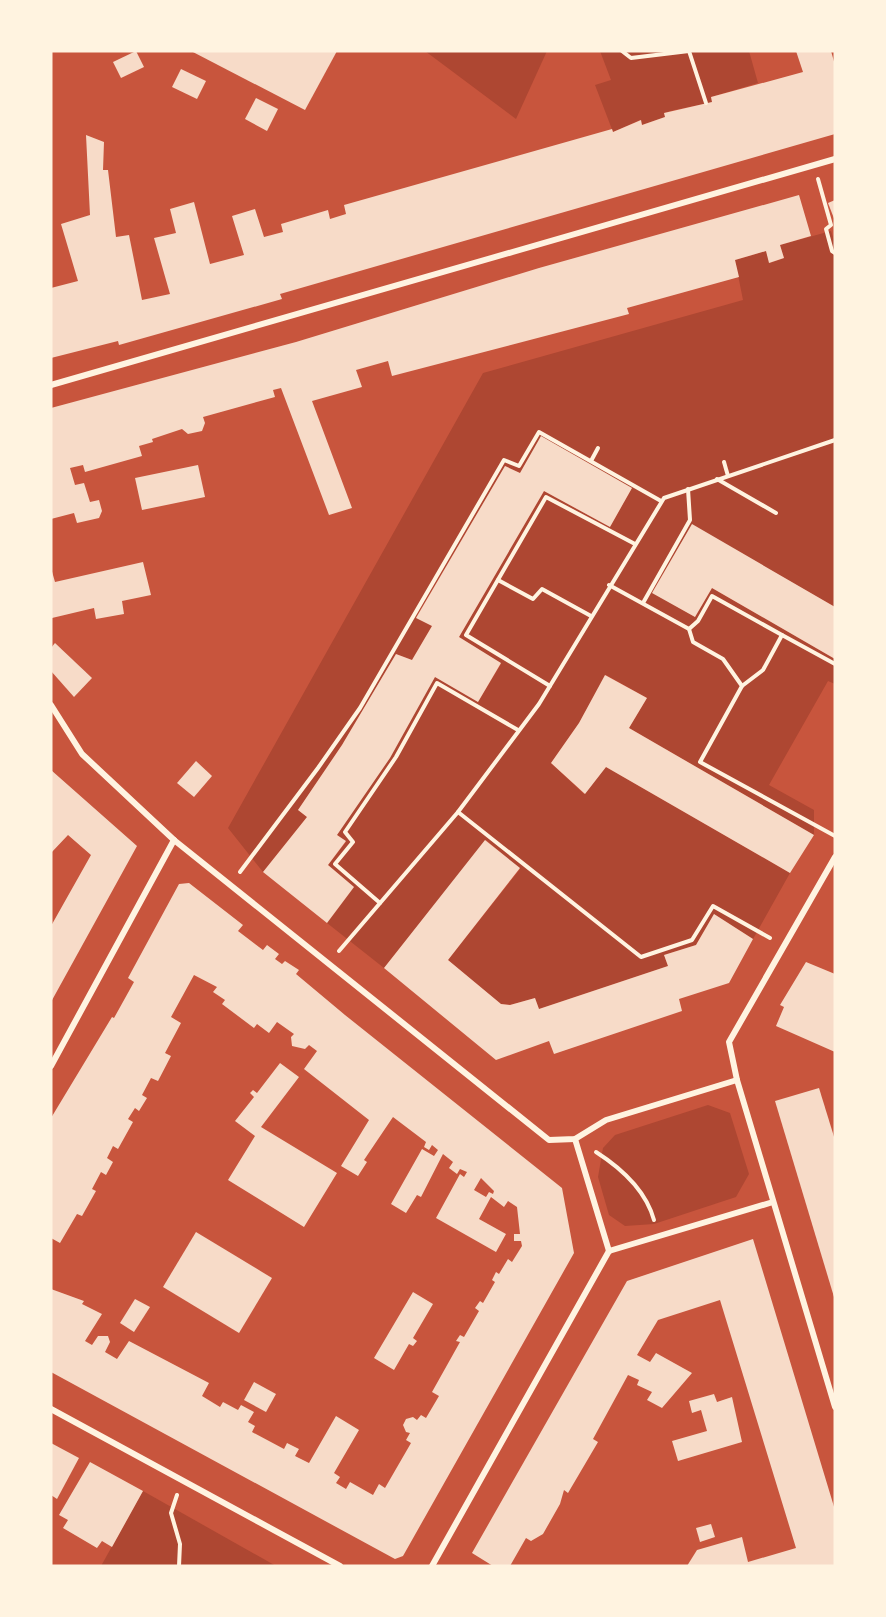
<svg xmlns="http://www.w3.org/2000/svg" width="886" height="1617" viewBox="0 0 886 1617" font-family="'Noto Serif',serif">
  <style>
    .green { fill: #ae4732 }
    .building { fill: #f7dbc8; fill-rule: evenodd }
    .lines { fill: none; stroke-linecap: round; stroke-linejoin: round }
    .path { stroke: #fff3e0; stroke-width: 4 }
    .minor { stroke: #fff3e0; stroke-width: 6 }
  </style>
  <rect width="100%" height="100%" fill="#c8553d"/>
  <!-- green -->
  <g class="green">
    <polygon points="425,51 547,51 516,119"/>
    <path d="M600,51H749L758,83L711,97L712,102C696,106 679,108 664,113L665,117L642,125L640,120L613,132L595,85L611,80Z"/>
    <polygon points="831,231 835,243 835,607 692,525 652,592 695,617 712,588 835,659 835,684 828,681 769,785 814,810 814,835 629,728 647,698 606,675 579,723 551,763 584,794 606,767 790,873 753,939 714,914 696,945 664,955 668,966 539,1009 535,998 510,1005 501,1004 448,960 520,869 486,840 384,968 327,923 354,887 328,865 346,842 337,835 435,677 478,702 501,664 459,637 544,491 610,527 632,488 542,437 520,473 505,466 416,617 432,626 412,660 396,654 342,745 298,810 307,817 263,872 228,828 483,373 743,300 735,260 766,251 770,263 784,258 780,245"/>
    <polygon points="708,1105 730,1113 749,1174 736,1197 654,1224 625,1226 609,1215 598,1177 603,1148 615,1135"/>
    <polygon points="143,1491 276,1566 101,1566"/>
  </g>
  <!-- building -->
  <g class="building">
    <polygon points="136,51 144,67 121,78 113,62"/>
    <polygon points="191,51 337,51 305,110"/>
    <polygon points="796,51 831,51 835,65 835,134 280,294 282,299 119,345 118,341 51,358 51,288 78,281 61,224 90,215 86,135 104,142 103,170 108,170 116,237 129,235 142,300 170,294 154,238 176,233 170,209 194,202 210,264 244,255 232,216 255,209 264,237 283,232 281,224 328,210 330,219 346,214 344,205 612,129 613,132 641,120 642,125 665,117 664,113 712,102 711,97 803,72"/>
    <polygon points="181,69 206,81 197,99 172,87"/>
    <polygon points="256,98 278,109 267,131 245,119"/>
    <polygon points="799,195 811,236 780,245 784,258 769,263 766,251 735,260 739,277 627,308 629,314 392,376 388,361 356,370 362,387 312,401 352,508 329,515 281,388 273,390 275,397 203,417 205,423 202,431 188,434 182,429 152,439 153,442 139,446 142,456 85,472 83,465 70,468 75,485 84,483 90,502 99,500 102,511 99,518 77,523 74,513 51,519 51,408 296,342 539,268"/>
    <polygon points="835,200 835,221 828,203"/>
    <polygon points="541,436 632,488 610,527 544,491 459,637 501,663 478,702 435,677 390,758 337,835 346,841 328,865 354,887 327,923 263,872 307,817 298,810 342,745 396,654 412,660 432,626 416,618 505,466 520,473"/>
    <polygon points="198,465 205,497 142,510 135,478"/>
    <polygon points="692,524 835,607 835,659 712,588 695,617 652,593"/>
    <polygon points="143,562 151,595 122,601 124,614 96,619 94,608 52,618 51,568 55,582"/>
    <polygon points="55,643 92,678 74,697 51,671 51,648"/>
    <polygon points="605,675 647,698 629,728 814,835 790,873 606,767 585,794 551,763 579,723"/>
    <polygon points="196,761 212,776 194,797 177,783"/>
    <polygon points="51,770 137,846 51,1002 51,926 91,855 68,835 51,853"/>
    <polygon points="485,840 520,868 448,960 501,1004 510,1005 535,998 539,1009 668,966 664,955 696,945 714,914 753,939 729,983 679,999 682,1011 554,1054 549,1041 496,1060 384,968"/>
    <path d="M189,883L243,925L238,931L263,950L267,945L279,954L275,959L282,964L285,961L299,970L296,974L345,1015L562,1188L574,1253L403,1556L395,1559L51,1372V1289L84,1301L82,1304L102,1314L85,1341L92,1345L98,1336H108L110,1342L105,1352L117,1359L129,1341L209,1383L202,1396L220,1407L223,1402L238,1410L241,1405L254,1412L248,1422L255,1426L252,1432L284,1449L287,1443L299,1449L295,1456L309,1463L336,1416L359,1430L334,1473L340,1477L336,1483L346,1489L350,1482L373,1495L379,1484L385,1488L411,1443L406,1440L410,1433L406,1432L403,1425L406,1419L413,1417L417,1420L421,1415L426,1418L439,1396L432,1392L460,1342L456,1341L460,1335L464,1337L479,1311L475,1308L480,1301L483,1303L495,1282L492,1280L496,1272L499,1274L508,1259L512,1262L522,1246L521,1241H514V1234H520L517,1207L508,1201L504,1207L491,1197L479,1219L506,1234L496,1252L436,1218L460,1174L464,1177L467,1172L460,1169L457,1174L449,1168L453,1162L443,1154L421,1197L417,1195L406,1213L391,1204L422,1149L434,1156L438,1150L432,1145L429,1150L424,1147L426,1142L393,1117L364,1160L367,1162L358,1176L341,1166L369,1120L304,1069L317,1051L309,1045L305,1049L292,1046L291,1037L294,1034L277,1022L269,1033L257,1024L254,1028L222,1004L225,1000L213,992L217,987L194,975L171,1017L181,1023L165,1053L171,1056L158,1081L151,1078L142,1095L147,1098L139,1111L135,1108L128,1119L133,1122L118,1149L113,1146L107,1158L113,1162L106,1175L101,1172L92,1189L96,1191L82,1216L77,1214L60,1243L51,1238V1118L112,1017L114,1018L134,982L128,978L179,884ZM481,1178L494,1191L493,1194L489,1192L486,1197L474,1190Z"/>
    <polygon points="806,962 835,974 835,1052 776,1026 784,1007 780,1005"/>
    <polygon points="280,1063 299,1077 261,1127 337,1173 304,1227 228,1180 255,1136 235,1121 254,1097 250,1093 253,1090 257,1093"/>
    <polygon points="819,1088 835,1140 834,1297 775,1101"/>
    <polygon points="196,1232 272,1278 239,1333 163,1287"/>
    <polygon points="753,1239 835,1510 835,1566 687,1566 697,1550 742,1537 748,1562 796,1548 720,1300 658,1320 637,1355 650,1362 656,1353 692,1373 662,1408 647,1400 652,1392 637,1385 639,1380 628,1375 593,1439 598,1442 568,1493 564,1490 560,1504 543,1534 531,1541 526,1538 510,1566 493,1566 472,1553 627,1281"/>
    <polygon points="413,1292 433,1304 413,1338 417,1341 413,1346 409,1344 394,1370 374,1358"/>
    <polygon points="135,1299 150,1307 134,1332 120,1323"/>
    <polygon points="254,1382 276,1394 266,1412 244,1400"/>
    <polygon points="714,1394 717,1402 732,1397 742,1442 678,1461 672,1441 707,1431 701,1410 692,1413 689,1401"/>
    <polygon points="51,1443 79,1458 57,1499 51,1495"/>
    <polygon points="90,1462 143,1491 112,1547 102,1541 97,1548 63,1528 68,1520 59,1515"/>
    <polygon points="711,1524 715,1537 700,1542 696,1528"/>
  </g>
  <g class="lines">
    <!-- path -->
    <g class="path">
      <polyline points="622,51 631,58 689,51"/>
      <polyline points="689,51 706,103"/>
      <polyline points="818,179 831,225 826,229 832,251 835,253"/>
      <polyline points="591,461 598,448"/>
      <polyline points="724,462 728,476"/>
      <polyline points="717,479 776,513"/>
      <polyline points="498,580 533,599 542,589 591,616"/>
      <polyline points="609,585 689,629 693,642 723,659 742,686 700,762 835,836"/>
      <polyline points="643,603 690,520 688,489"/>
      <polyline points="689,629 698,621 712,596 782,635"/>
      <polyline points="550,686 466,635 546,497 635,544"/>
      <polyline points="742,686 763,670 782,635 835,664"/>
      <polyline points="458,812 641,957 692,940 713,906 770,938"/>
      <polyline points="240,872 318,768 360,708 504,460 519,466 539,432 661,501"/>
      <polyline points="380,903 335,864 353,842 345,832 396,757 437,683 518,730"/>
      <polyline points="339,951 458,812 539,704 664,498 835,440"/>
      <path d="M596,1152C621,1168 646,1191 654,1220"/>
      <polyline points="177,1495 171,1513 180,1544 179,1566"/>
    </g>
    <!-- minor -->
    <g class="minor">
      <polyline points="51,385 835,159"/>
      <polyline points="51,705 82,754 174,840 549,1140 575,1139 606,1120 737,1080"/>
      <polyline points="835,857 729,1042 737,1080 835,1407"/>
      <polyline points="51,1066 174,840"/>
      <polyline points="575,1139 609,1251"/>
      <polyline points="609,1251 773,1202"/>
      <polyline points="51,1409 340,1566"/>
      <polyline points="432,1566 609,1251"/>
    </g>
  </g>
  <!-- border -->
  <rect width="886" height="1617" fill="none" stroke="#fff3e0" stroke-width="105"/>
</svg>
